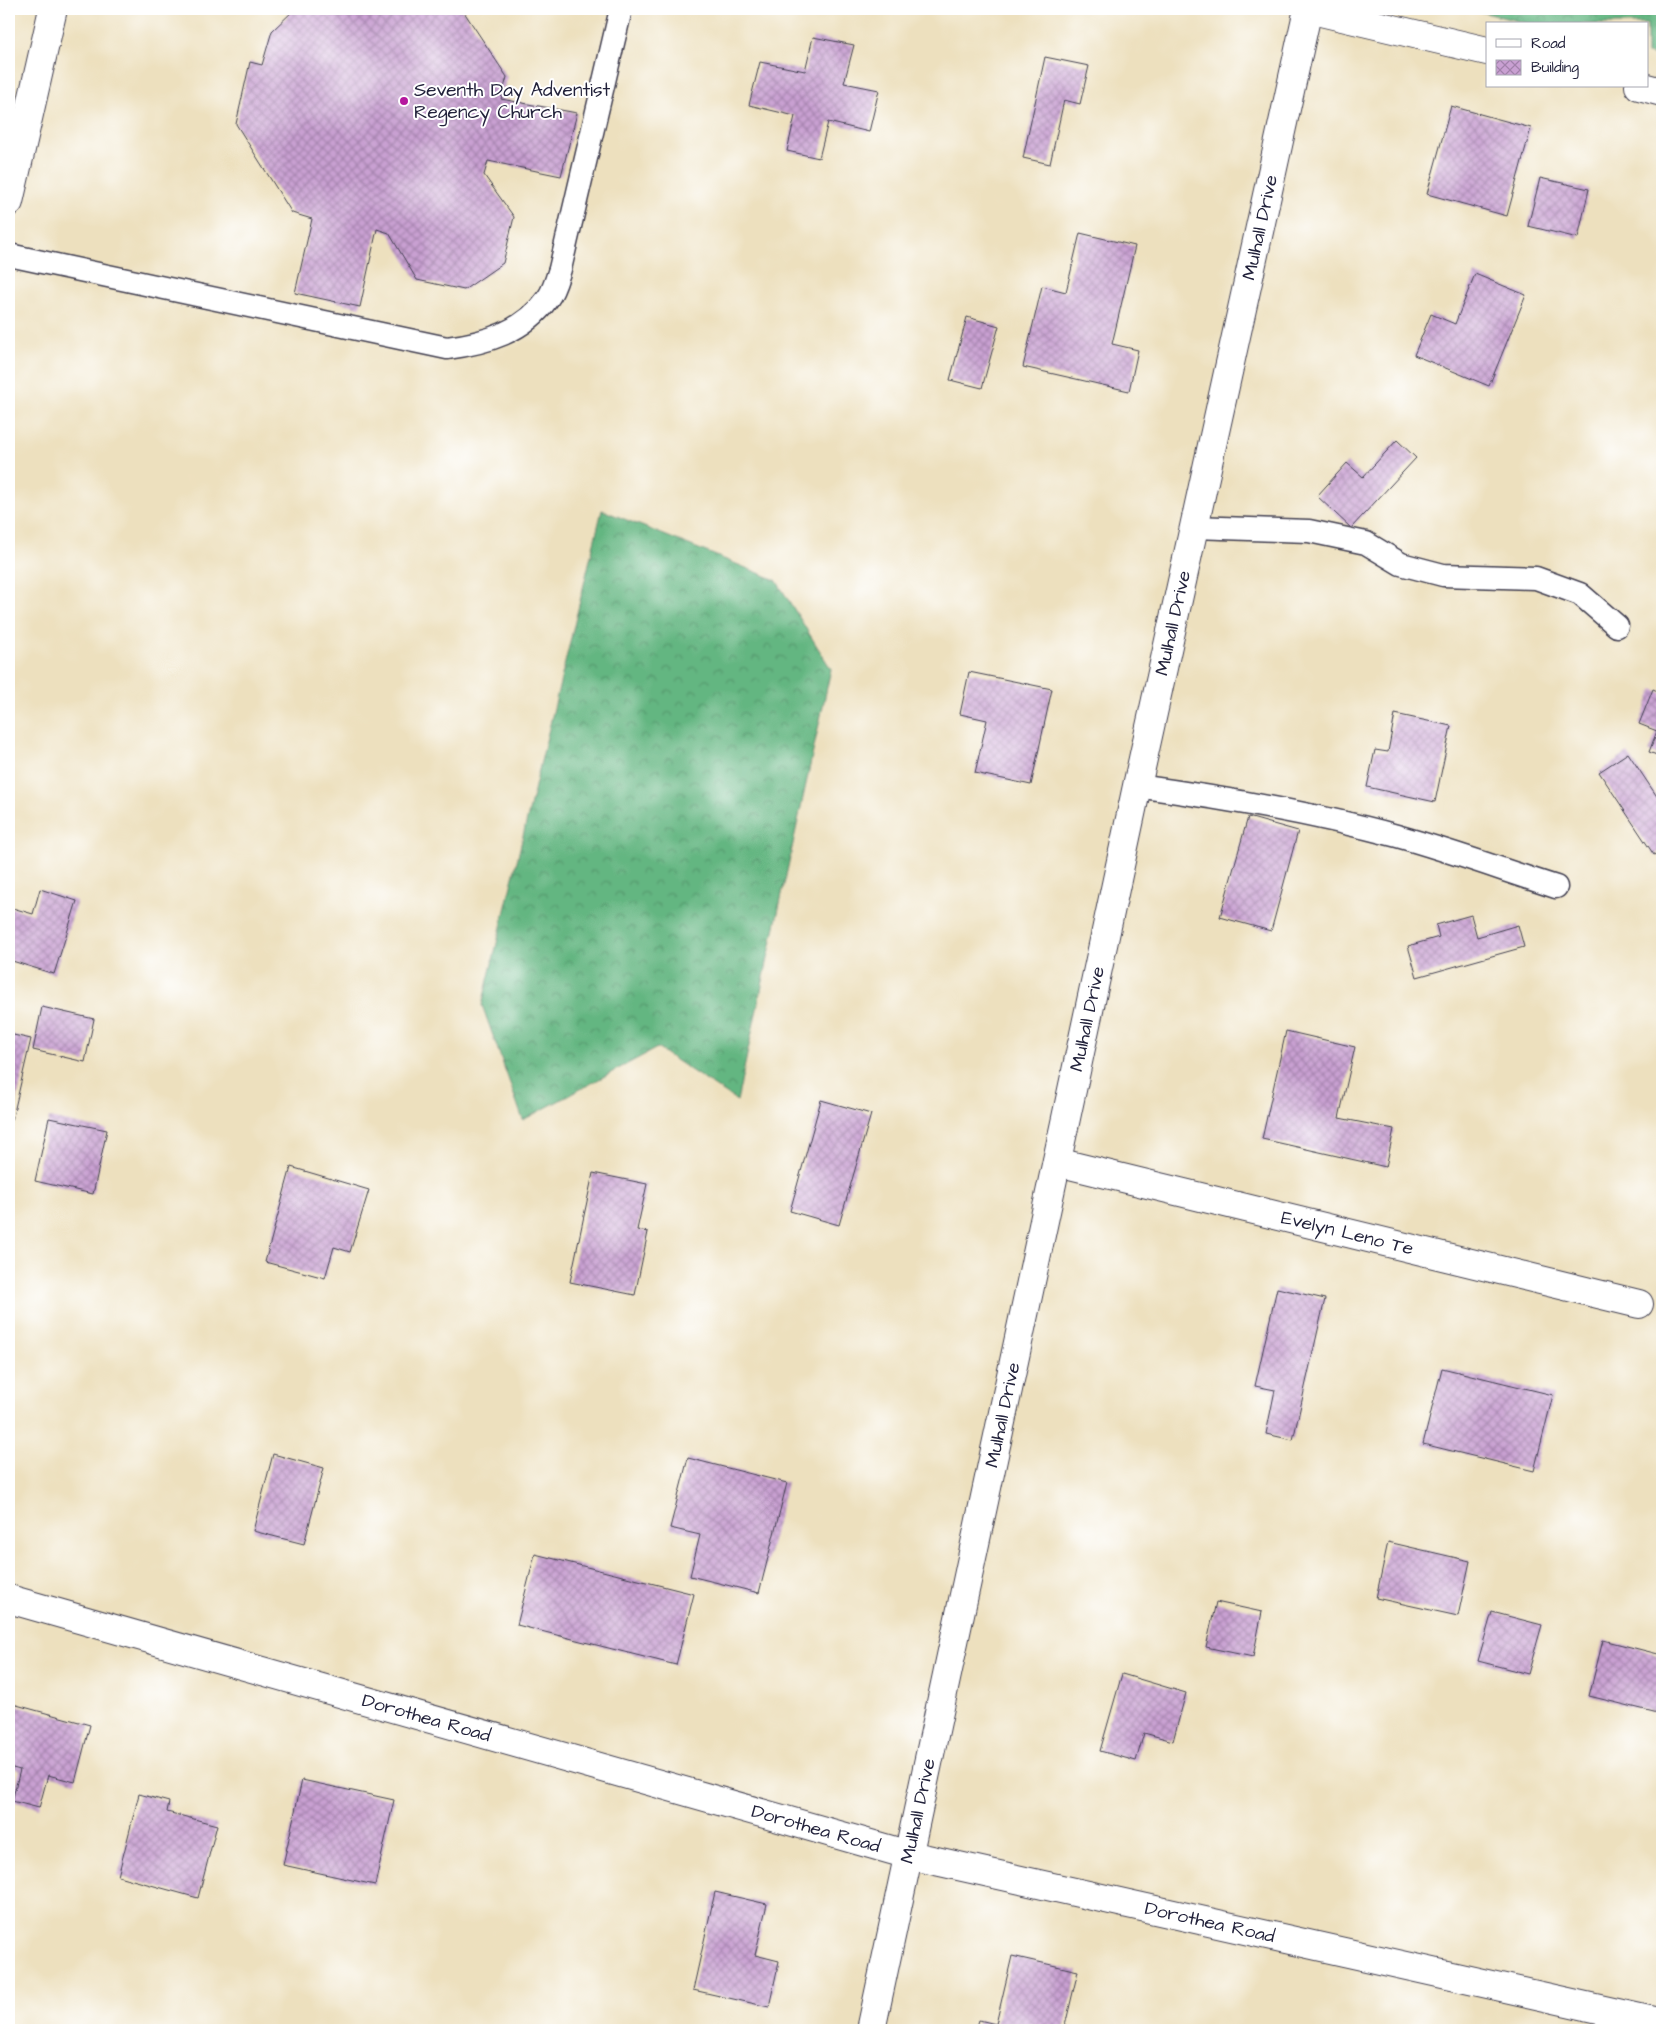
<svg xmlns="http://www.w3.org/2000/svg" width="1671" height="2039" viewBox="0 0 1671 2039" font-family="'Architects Daughter',sans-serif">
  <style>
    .forest { fill: url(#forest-crowns); stroke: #436c5e }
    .building { fill: url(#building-cross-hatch) }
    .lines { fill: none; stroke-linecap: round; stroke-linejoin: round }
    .service-casing { stroke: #403e4f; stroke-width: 25 }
    .minor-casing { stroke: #403e4f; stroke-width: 30 }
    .service { stroke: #fff; stroke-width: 22 }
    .minor { stroke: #fff; stroke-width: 28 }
    .poi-dot { fill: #b5179e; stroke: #fff; stroke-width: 2 }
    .labels { text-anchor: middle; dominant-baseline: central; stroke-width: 4; stroke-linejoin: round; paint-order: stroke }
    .poi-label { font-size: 19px; fill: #22223b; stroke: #fff; text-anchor: start }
    .street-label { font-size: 19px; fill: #22223b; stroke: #fff }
  </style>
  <defs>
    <pattern id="forest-crowns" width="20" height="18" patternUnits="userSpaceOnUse" patternTransform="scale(1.25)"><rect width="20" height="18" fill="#64b681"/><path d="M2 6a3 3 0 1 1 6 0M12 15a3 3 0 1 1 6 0" fill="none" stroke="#52946b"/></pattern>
    <pattern id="building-cross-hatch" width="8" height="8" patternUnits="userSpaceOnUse" patternTransform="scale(1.25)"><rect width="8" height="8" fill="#c9a0d2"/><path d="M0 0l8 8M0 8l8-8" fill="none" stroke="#a382ac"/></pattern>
  </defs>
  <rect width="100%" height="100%" fill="#fff"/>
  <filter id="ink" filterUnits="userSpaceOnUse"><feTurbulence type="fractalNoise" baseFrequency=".02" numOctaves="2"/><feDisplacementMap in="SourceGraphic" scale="10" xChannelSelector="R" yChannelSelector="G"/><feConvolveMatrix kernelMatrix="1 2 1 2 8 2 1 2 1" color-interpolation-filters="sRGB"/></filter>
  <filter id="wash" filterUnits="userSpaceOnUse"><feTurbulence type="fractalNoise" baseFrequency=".0096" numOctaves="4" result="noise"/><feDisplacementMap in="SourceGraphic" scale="20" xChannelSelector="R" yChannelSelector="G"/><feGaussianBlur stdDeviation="1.12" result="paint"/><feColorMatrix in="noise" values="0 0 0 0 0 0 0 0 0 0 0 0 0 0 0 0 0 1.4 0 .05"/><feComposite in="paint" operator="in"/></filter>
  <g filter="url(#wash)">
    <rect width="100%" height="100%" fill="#ede0be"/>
    <!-- forest -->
    <g class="forest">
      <polygon points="1470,9 1662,9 1662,57 1647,54 1647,24 1529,24"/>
      <polygon points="602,510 776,580 831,669 737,1101 657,1048 523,1120 482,1005"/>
    </g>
    <g id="blocks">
      <!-- building -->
      <g class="building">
        <polygon points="295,9 462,9 507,77 501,99 577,113 561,176 488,161 484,175 514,217 503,263 464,290 417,280 389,233 377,229 360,307 295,293 312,219 292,213 236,124 250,62 262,65 272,31"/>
        <polygon points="813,37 854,45 844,83 879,90 869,132 828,122 819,158 787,151 795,116 749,105 760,62 805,71"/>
        <polygon points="1045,57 1089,66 1080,104 1064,100 1050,164 1023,158"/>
        <polygon points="1451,106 1531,128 1507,216 1427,194"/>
        <polygon points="1540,178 1589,189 1578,238 1528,226"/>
        <polygon points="1080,233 1135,246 1112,344 1138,350 1129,391 1023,367 1042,286 1066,292"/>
        <polygon points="1475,274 1526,295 1489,386 1414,355 1431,314 1455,324"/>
        <polygon points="967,317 999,326 982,388 950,380"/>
        <polygon points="1397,440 1416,458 1351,528 1317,496 1347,463 1363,477"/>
        <polygon points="969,672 1052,689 1031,785 975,773 987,720 960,714"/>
        <polygon points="1653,689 1662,693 1662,757 1649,752 1657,731 1639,724"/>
        <polygon points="1395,714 1451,726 1435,802 1367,787 1375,750 1388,752"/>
        <polygon points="1628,753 1662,804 1662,850 1654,855 1599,772"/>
        <polygon points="1248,817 1298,831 1271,931 1220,917"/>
        <polygon points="40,889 77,901 54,974 9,960 9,907 33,914"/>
        <polygon points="1471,915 1477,937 1518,925 1524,947 1417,977 1408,946 1439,937 1436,925"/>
        <polygon points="42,1007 94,1019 85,1062 33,1050"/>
        <polygon points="1286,1031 1355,1047 1339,1118 1394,1129 1386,1167 1262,1139"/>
        <polygon points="9,1034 31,1039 12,1121 9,1120"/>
        <polygon points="821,1100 871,1114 839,1225 790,1211"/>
        <polygon points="49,1118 107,1130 93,1194 35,1181"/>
        <polygon points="291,1167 369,1190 350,1252 334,1247 325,1278 265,1262"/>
        <polygon points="593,1173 647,1184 637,1230 648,1232 635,1295 570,1282"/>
        <polygon points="1277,1288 1325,1299 1293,1440 1266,1434 1275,1390 1255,1386"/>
        <polygon points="1442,1368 1553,1395 1534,1471 1423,1444"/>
        <polygon points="273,1454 324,1468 304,1544 253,1531"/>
        <polygon points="688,1458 787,1483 759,1593 690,1576 700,1535 670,1528"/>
        <polygon points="1388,1542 1470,1561 1458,1616 1376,1598"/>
        <polygon points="535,1554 694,1594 676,1665 517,1625"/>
        <polygon points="1216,1602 1262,1612 1253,1657 1206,1647"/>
        <polygon points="1492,1612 1542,1625 1528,1674 1478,1661"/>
        <polygon points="1603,1640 1662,1655 1662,1714 1589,1696"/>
        <polygon points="1122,1674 1186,1693 1173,1741 1144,1733 1136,1761 1100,1751"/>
        <polygon points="9,1703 90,1725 75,1782 48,1775 39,1808 12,1801 20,1770 9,1767"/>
        <polygon points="302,1780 394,1800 375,1885 283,1865"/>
        <polygon points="139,1794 169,1802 167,1812 217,1825 198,1898 118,1876"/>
        <polygon points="715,1892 767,1904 755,1955 779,1961 769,2007 693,1990"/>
        <polygon points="1012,1956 1078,1971 1064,2030 976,2030 979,2020 996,2024"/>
      </g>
    </g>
  </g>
  <g filter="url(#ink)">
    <use href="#blocks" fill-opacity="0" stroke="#403e4f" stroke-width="1"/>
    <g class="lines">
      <defs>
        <g id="service">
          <path d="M9,255L447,348C486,343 524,332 548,298C554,290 557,278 560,269L621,9"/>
          <polyline points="1194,527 1309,531 1366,543 1401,564 1443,575 1536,578 1580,594 1617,626"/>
          <path d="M1137,786C1224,798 1312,813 1397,836C1451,851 1503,870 1556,887"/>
        </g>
        <g id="minor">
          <polyline points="1308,9 1487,51"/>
          <polyline points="1639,86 1662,92"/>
          <polyline points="9,202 53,9"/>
          <path id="s1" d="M1057,1162L1639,1304"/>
          <path id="s2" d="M9,1599L909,1855L1662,2023"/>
          <path id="s3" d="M871,2030L1137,786L1308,9"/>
        </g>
      </defs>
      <!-- service casing -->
      <use href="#service" class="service-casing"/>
      <!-- minor casing -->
      <use href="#minor" class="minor-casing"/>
      <!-- service -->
      <use href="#service" class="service"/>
      <!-- minor -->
      <use href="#minor" class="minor"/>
    </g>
  </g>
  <!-- markers -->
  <circle class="poi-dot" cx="404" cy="101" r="5"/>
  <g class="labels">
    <!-- poi labels -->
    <g class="poi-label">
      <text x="414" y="90">Seventh Day Adventist<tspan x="414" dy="22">Regency Church</tspan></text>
    </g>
    <!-- street labels -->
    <g class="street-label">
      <text stroke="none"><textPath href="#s3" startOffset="1844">Mulhall Drive</textPath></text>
      <text stroke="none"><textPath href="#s3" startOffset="1439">Mulhall Drive</textPath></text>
      <text stroke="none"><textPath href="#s3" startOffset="1034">Mulhall Drive</textPath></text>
      <text stroke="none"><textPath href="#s1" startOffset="299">Evelyn Leno Te</textPath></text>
      <text stroke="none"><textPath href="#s3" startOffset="629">Mulhall Drive</textPath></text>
      <text stroke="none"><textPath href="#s2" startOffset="434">Dorothea Road</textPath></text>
      <text stroke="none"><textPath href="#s3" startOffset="224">Mulhall Drive</textPath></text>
      <text stroke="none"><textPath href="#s2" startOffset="839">Dorothea Road</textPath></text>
      <text stroke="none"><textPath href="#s2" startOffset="1244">Dorothea Road</textPath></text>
    </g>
  </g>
  <!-- margin -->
  <rect width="1671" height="2039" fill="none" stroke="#fff" stroke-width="30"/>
  <!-- legend -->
  <rect x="1486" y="22" width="162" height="65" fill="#ffffff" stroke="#a7a7b1"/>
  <rect x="1496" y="39" width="25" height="8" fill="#ffffff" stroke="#a7a7b1"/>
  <text x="1531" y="48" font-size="15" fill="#22223b">Road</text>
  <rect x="1496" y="60" width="25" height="15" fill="url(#building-cross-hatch)" stroke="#a7a7b1"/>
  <text x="1531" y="72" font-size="15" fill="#22223b">Building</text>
</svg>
